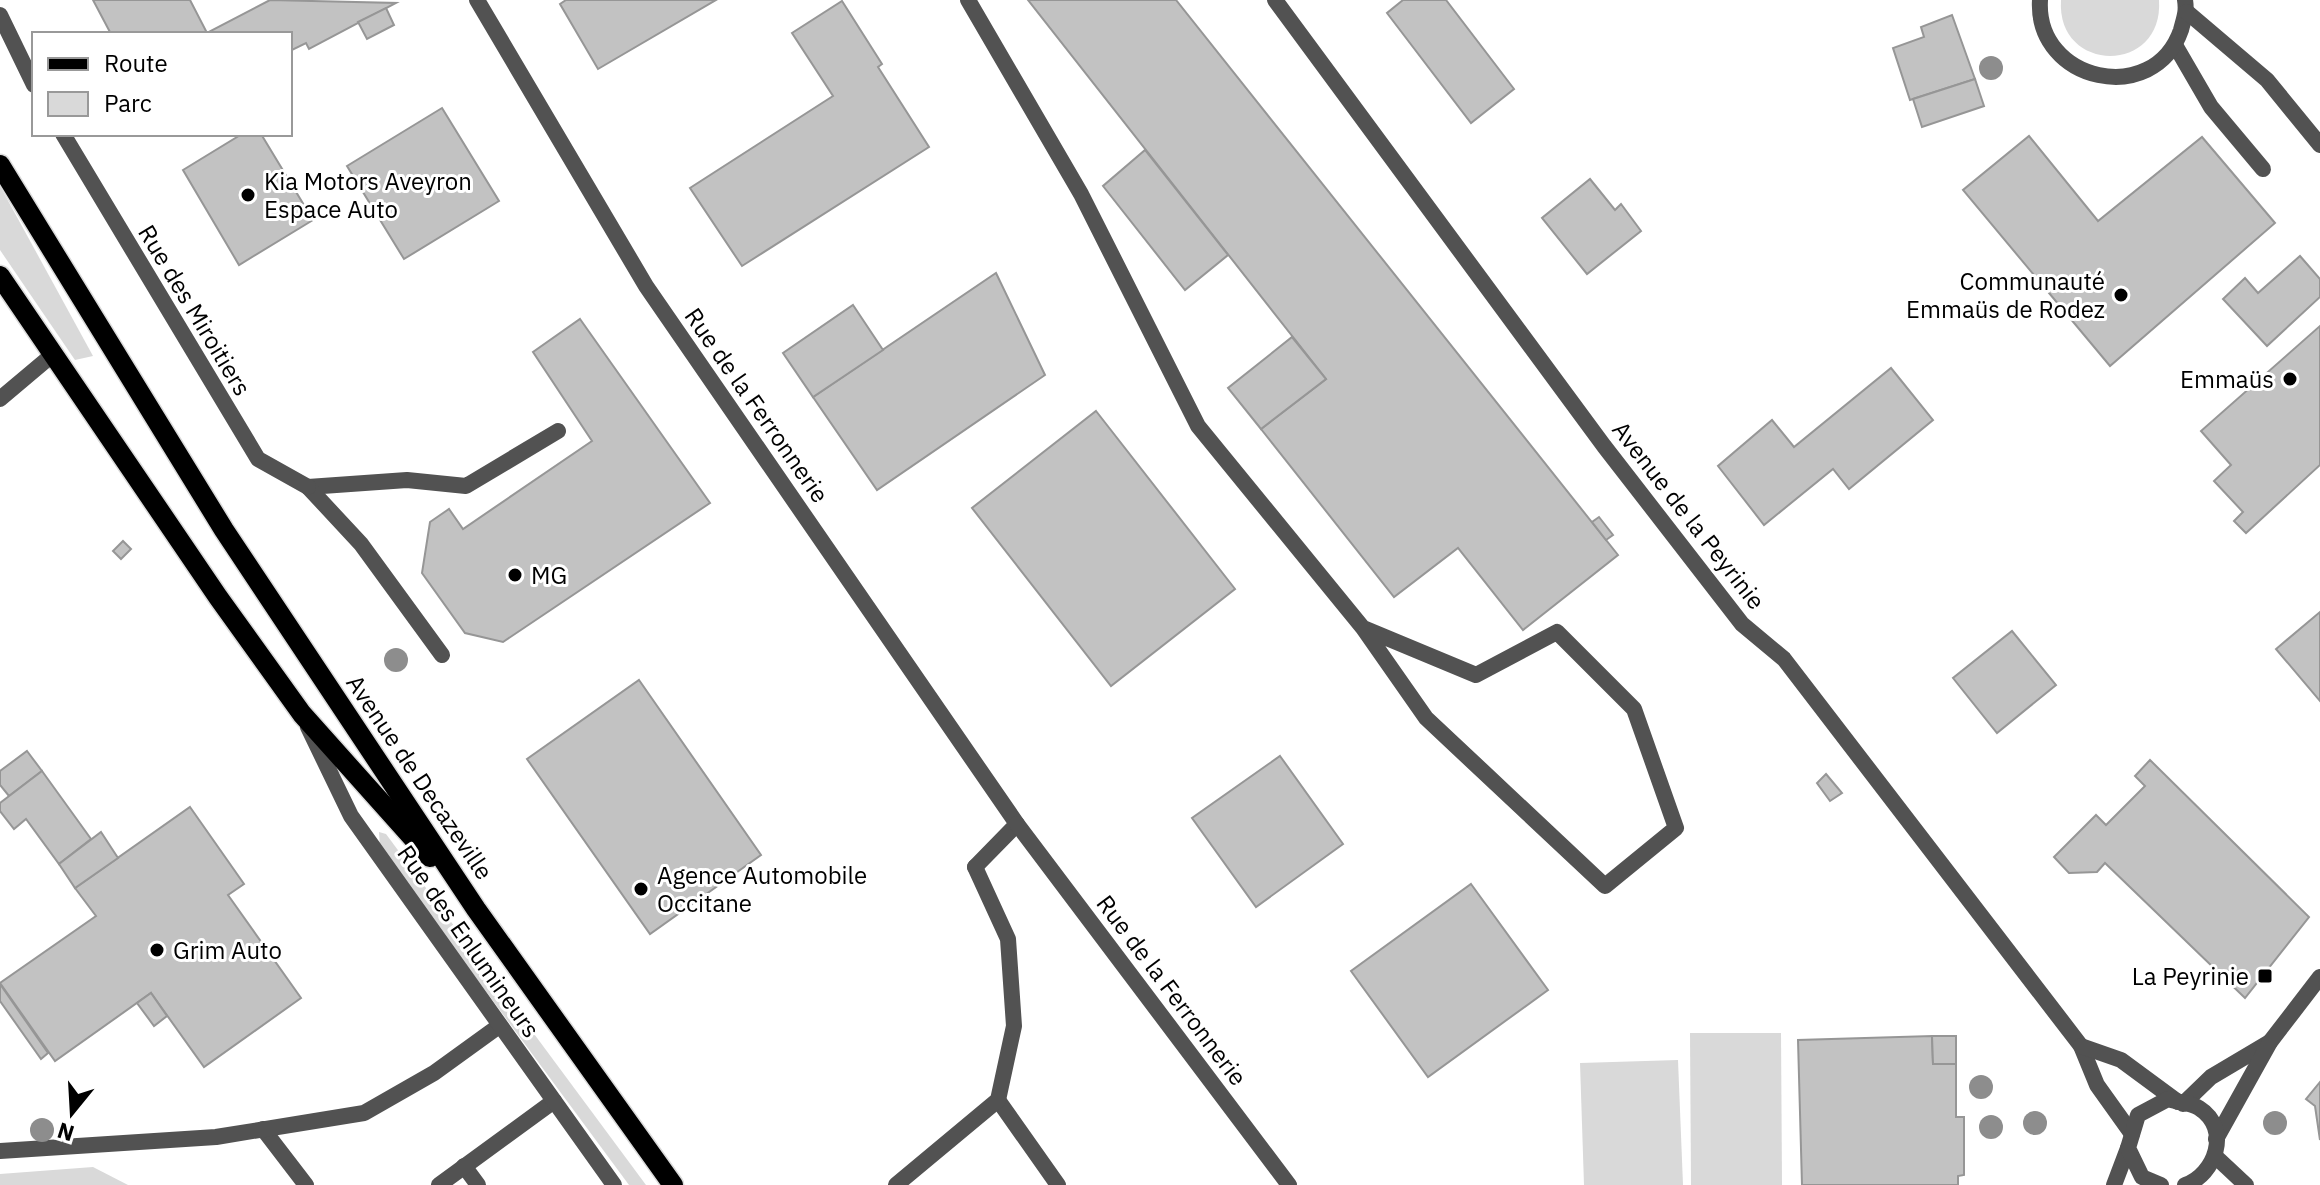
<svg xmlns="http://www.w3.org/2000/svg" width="2320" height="1185" viewBox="0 0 2320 1185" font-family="'IBM Plex Sans',sans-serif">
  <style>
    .green { fill: #d9d9d9 }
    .building { fill: #c2c2c2; stroke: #969696; stroke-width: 2 }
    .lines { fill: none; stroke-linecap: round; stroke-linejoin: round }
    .primary-casing { stroke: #dbdbdb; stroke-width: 23 }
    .service { stroke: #525252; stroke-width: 16 }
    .minor { stroke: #525252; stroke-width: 16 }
    .primary { stroke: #000; stroke-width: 20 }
    .tree { fill: #8d8d8d }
    .poi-dot { fill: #000; stroke: #fff; stroke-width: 3 }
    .labels { text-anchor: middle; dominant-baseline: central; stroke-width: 6; stroke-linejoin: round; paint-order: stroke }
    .poi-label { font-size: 24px; fill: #000; stroke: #fff; text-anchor: start }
    .street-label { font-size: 24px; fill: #000; stroke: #fff }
  </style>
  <rect width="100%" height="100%" fill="#fff"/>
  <!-- green -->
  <g class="green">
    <path d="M2061,0H2159C2164,75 2056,74 2061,0Z"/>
    <polygon points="0,186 93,356 75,360 0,250"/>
    <polygon points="379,832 386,834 646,1185 629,1185 380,848"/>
    <polygon points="1690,1033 1781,1033 1782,1185 1691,1185"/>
    <polygon points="1678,1060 1683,1185 1584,1185 1580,1063"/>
    <polygon points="93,1167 128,1185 0,1185 0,1174"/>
  </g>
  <!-- building -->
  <g class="building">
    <polygon points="93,0 190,0 207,33 270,0 396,3 309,49 306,43 290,51 290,34 111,34"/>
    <polygon points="566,0 716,0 598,69 560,4"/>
    <polygon points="1028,0 1176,0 1618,555 1523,630 1458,548 1394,597 1261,429 1326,379"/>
    <polygon points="1403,0 1446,0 1514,89 1471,123 1387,13"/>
    <polygon points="842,1 882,64 878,67 929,147 742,266 690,188 833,96 792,33"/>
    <polygon points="386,8 394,25 367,39 358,22"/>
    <polygon points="1952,15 1975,79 1910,100 1893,48 1924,37 1921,27"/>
    <polygon points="1975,79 1984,106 1922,127 1913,99"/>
    <polygon points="442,108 499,201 404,259 347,166"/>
    <polygon points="242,134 261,134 313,220 239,265 183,170"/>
    <polygon points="2029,136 2098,221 2202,137 2275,223 2110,366 1963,190"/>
    <polygon points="1145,150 1228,255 1185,290 1103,186"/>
    <polygon points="1590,179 1615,210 1621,204 1641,231 1587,274 1542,218"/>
    <polygon points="2300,256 2320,279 2320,297 2267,346 2223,299 2245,278 2258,293"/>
    <polygon points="996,273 1045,375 877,490 813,397"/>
    <polygon points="853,305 883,350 813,397 783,353"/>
    <polygon points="580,319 710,503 503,642 465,633 422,573 430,522 449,509 463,529 592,441 533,352"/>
    <polygon points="2320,326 2320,465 2246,533 2234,521 2243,512 2214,481 2231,465 2201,431"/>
    <polygon points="1292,337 1326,379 1261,429 1228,388"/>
    <polygon points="1891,368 1933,420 1849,489 1833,469 1764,525 1718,466 1772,420 1794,447"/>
    <polygon points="1096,411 1235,589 1111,686 972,508"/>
    <polygon points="1599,517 1613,535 1606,540 1592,522"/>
    <polygon points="123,541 131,549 121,559 113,551"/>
    <polygon points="2320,612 2320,701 2276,649"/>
    <polygon points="2012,631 2056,685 1997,733 1953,678"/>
    <polygon points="639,680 761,855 650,934 527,759"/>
    <polygon points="27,751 42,771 9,796 0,785 0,771"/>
    <polygon points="1280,756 1343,844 1256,907 1192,818"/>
    <polygon points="2150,760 2309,917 2245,998 2105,863 2097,872 2069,873 2054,857 2096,815 2106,825 2145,786 2135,776"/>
    <polygon points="42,771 91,839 59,864 26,819 14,829 0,811 0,803"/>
    <polygon points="1826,774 1842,793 1830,801 1817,783"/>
    <polygon points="190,807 244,884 228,895 301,998 204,1067 151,993 55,1061 0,983 96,916 75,888"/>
    <polygon points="101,832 118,858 75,888 59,864"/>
    <polygon points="1471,884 1548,990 1428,1077 1351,971"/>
    <polygon points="0,984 48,1053 41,1059 0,1001"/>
    <polygon points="151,993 167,1016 154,1026 137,1003"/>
    <polygon points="1932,1036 1933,1064 1956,1064 1956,1117 1964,1117 1964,1175 1958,1176 1958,1185 1802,1185 1798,1040"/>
    <polygon points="1932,1036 1956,1036 1956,1064 1933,1064"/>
    <polygon points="2320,1082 2320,1140 2315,1106 2306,1099"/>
  </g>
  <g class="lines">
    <defs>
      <g id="primary">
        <polyline points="0,165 224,530 476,909 673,1185"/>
        <polyline points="0,276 218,597 302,714 430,857"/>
      </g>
    </defs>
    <!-- primary casing -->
    <use href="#primary" class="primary-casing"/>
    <!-- service -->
    <g class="service">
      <polyline points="968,0 1081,194 1198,426 1363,628 1426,718 1605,886 1676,828 1634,709 1557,632 1476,675 1363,628"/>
      <polyline points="2175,45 2211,107 2263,169"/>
      <polyline points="0,399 51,356"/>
      <polyline points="308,487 407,480 466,486 558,431"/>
      <polyline points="308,487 361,544 442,655"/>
      <polyline points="998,1100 1058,1185"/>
      <polyline points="263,1129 306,1185"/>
      <polyline points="0,1151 216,1137 364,1113 434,1073 499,1026"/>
      <polyline points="464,1166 478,1185"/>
      <polyline points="439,1185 554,1101"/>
      <polyline points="896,1185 998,1100 1014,1026 1008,939 975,867"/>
    </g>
    <!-- minor -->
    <g class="minor">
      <polyline points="477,0 646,286 1017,824 975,867"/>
      <polyline points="1275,0 1604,446 1742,624 1784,659 2081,1046 2097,1085 2132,1134"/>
      <path d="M2040,0C2035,82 2154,108 2181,30C2184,18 2187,12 2185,0"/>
      <polyline points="2187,12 2267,80 2320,145"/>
      <polyline points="0,15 34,85"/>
      <polyline points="63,134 258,459 308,487"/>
      <polyline points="308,727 351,816 614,1185"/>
      <polyline points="1017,824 1289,1185"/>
      <polyline points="2081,1046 2121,1060 2178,1102"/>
      <polyline points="2183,1104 2211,1077 2270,1042"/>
      <polyline points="2216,1139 2270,1042 2320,977"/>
      <polyline points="2216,1157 2246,1185"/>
      <polyline points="2114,1185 2128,1148"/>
      <path d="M2161,1185L2142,1177L2128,1148L2138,1115L2168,1099C2176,1102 2192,1103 2199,1108C2232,1129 2215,1175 2185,1185"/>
    </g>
    <!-- primary -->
    <use href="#primary" class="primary"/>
  </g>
  <!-- trees -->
  <g class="tree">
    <circle cx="1991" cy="68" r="12"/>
    <circle cx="396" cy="660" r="12"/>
    <circle cx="1981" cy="1087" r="12"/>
    <circle cx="2035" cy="1123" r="12"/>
    <circle cx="2275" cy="1123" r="12"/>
    <circle cx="1991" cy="1127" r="12"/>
    <circle cx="42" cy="1130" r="12"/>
  </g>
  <!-- markers -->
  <g class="poi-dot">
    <circle cx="248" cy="195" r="8"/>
    <circle cx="2121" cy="295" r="8"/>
    <circle cx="2290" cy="379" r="8"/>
    <circle cx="515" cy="575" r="8"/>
    <circle cx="641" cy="889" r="8"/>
    <circle cx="157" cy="950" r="8"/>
    <rect x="2257" y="968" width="16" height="16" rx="4"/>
  </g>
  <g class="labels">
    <!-- poi labels -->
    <g class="poi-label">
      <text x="264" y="181">Kia Motors Aveyron<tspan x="264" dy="28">Espace Auto</tspan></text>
      <text x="2105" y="281" text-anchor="end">Communauté<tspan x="2105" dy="28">Emmaüs de Rodez</tspan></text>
      <text x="2274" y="379" text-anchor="end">Emmaüs</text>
      <text x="531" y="575">MG</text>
      <text x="657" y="875">Agence Automobile<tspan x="657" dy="28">Occitane</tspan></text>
      <text x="173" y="950">Grim Auto</text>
      <text x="2249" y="976" text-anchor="end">La Peyrinie</text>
    </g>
    <!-- street labels -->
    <g class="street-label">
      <text transform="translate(195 310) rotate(59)">Rue des Miroitiers</text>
      <text transform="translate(757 405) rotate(55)">Rue de la Ferronnerie</text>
      <text transform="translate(1689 515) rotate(52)">Avenue de la Peyrinie</text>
      <text transform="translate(420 777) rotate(56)">Avenue de Decazeville</text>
      <text transform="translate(469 941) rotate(55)">Rue des Enlumineurs</text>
      <text transform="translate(1172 990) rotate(53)">Rue de la Ferronnerie</text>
    </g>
  </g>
  <!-- legend -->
  <rect x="32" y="32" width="260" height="104" fill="#ffffff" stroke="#999999" stroke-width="2"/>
  <rect x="48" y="58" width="40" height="12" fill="#000000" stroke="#999999" stroke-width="2"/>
  <text x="104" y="72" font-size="24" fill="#000000">Route</text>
  <rect x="48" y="92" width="40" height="24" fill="#d9d9d9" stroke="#999999" stroke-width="2"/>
  <text x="104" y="112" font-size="24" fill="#000000">Parc</text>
  <!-- north arrow -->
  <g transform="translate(72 1113) rotate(198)" stroke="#ffffff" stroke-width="6" paint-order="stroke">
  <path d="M0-6L14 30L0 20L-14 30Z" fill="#000000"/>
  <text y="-12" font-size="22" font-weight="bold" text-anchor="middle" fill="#000000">N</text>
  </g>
</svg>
